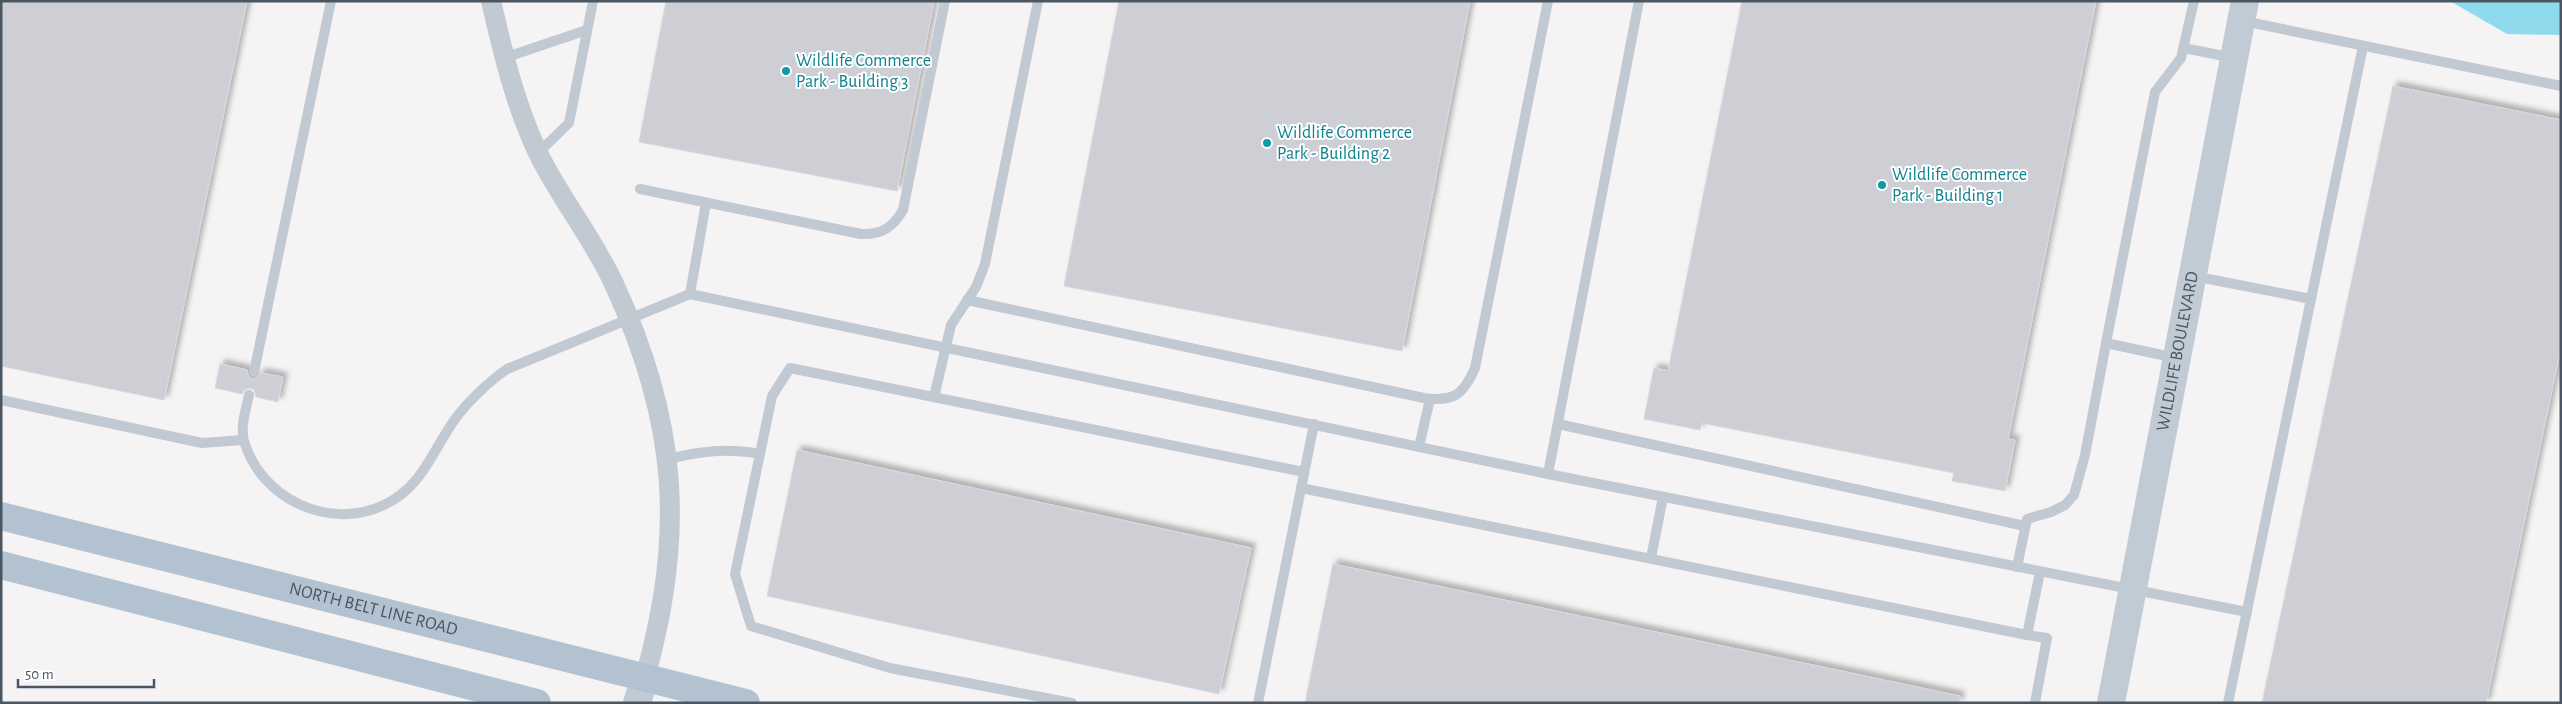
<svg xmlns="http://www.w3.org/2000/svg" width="2562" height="704" viewBox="0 0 2562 704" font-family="'Alegreya Sans',sans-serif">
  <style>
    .water { fill: #90daee }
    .building { fill: #cdcfd5; stroke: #d7d9de; filter: url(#shadow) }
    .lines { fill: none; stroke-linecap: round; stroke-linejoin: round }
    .lane { stroke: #c1cad2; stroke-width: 10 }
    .street { stroke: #c1cad2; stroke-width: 20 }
    .secondary { stroke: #c1cbd6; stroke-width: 28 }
    .primary { stroke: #b3c2d1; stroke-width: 28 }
    .culture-dot { fill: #0f9aa8; stroke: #fff; stroke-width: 2 }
    .labels { text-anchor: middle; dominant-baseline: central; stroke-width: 4; stroke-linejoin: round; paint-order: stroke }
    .culture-label { font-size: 18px; fill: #0d838f; stroke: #fff; text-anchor: start }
    .street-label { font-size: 18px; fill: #4a5661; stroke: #fff }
  </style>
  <defs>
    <filter id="shadow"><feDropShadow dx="4.5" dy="-4.5" stdDeviation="2.5" flood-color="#0004"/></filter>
  </defs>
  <rect width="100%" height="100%" fill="#f5f3f3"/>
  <!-- water -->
  <polygon class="water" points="2450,1 2561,1 2561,35 2507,34"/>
  <!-- building -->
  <g class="building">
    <polygon points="1,1 247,1 164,400 1,366"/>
    <polygon points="666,1 934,1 897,191 639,142"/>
    <polygon points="1119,1 1470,1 1402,351 1064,286"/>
    <polygon points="1742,1 2096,1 2008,439 2015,440 2005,491 1952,481 1954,473 1702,423 1700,430 1644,419 1654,368 1668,371"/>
    <polygon points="2393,86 2561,120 2561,347 2486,703 2262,703"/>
    <polygon points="220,364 247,370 248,375 252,379 257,378 261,373 283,377 278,402 256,397 254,390 250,388 244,390 242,394 215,388"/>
    <polygon points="797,450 1251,548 1219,694 767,596"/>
    <polygon points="1333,564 1960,696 1959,703 1305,703"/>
  </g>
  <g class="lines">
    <!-- lane -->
    <g class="lane">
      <polyline points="2243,21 2561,86"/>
      <polyline points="2184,48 2234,58"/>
      <polyline points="504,58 587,30"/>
      <polyline points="538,153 569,123 593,1"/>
      <path d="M640,189L861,234C882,235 893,227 903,210L945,1"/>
      <polyline points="2193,276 2311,299"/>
      <polyline points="690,294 706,203"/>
      <path d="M967,300L1424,398C1454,402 1463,395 1475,368L1548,1"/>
      <polyline points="2106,343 2155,92 2181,58 2194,1"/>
      <polyline points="254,372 331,1"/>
      <path d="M249,395C246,409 240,427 244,441C261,499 329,531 384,505C420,488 430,457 451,425C464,405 487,383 507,369L690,294L1548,474L2247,612"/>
      <polyline points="934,397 951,325 976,287 985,264 1038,1"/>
      <polyline points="1,400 202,443 243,440"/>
      <polyline points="1558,424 2025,526"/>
      <polyline points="1419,447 1430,399"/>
      <path d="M668,459C702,451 725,448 760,454"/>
      <polyline points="1548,474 1639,1"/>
      <polyline points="1301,488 2027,635"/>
      <polyline points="1651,558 1663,497"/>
      <polyline points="2017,567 2027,519 2051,512 2065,505 2074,495 2085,455 2106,343 2176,358"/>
      <polyline points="1072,703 890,668 751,626 735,574 772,396 790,368 1304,472"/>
      <polyline points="1258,703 1314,424"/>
      <polyline points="2035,703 2047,638 2027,635 2040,572"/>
      <polyline points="2228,703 2363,46"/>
    </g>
    <!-- street -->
    <path class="street" d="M491,1C503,53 515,104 538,153C560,198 593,238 614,284C677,420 686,533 645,677"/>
    <!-- secondary -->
    <g class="secondary">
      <polyline points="637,703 645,677"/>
      <path id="s1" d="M2111,703L2245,1"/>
    </g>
    <!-- primary -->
    <g class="primary">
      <path id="s2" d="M1,516L746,703"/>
      <polyline points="1,565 537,703"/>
    </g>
  </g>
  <!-- markers -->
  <g class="culture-dot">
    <circle cx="786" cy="71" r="5"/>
    <circle cx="1267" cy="143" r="5"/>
    <circle cx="1882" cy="185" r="5"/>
  </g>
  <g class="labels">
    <!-- culture labels -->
    <g class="culture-label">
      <text x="796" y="61">Wildlife Commerce<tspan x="796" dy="21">Park - Building 3</tspan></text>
      <text x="1277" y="133">Wildlife Commerce<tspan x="1277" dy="21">Park - Building 2</tspan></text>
      <text x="1892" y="175">Wildlife Commerce<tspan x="1892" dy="21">Park - Building 1</tspan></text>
    </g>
    <!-- street labels -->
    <g class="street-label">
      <text stroke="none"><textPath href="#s1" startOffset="358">WILDLIFE BOULEVARD</textPath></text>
      <text stroke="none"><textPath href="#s2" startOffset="384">NORTH BELT LINE ROAD</textPath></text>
    </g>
  </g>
  <!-- border -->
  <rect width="2562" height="704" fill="none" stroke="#4a5661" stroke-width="5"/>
  <!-- scale -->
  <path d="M18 679v8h136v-8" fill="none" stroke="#4a5661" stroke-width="2.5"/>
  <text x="25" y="679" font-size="15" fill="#4a5661" stroke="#ffffff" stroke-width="4" paint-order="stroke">50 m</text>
</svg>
